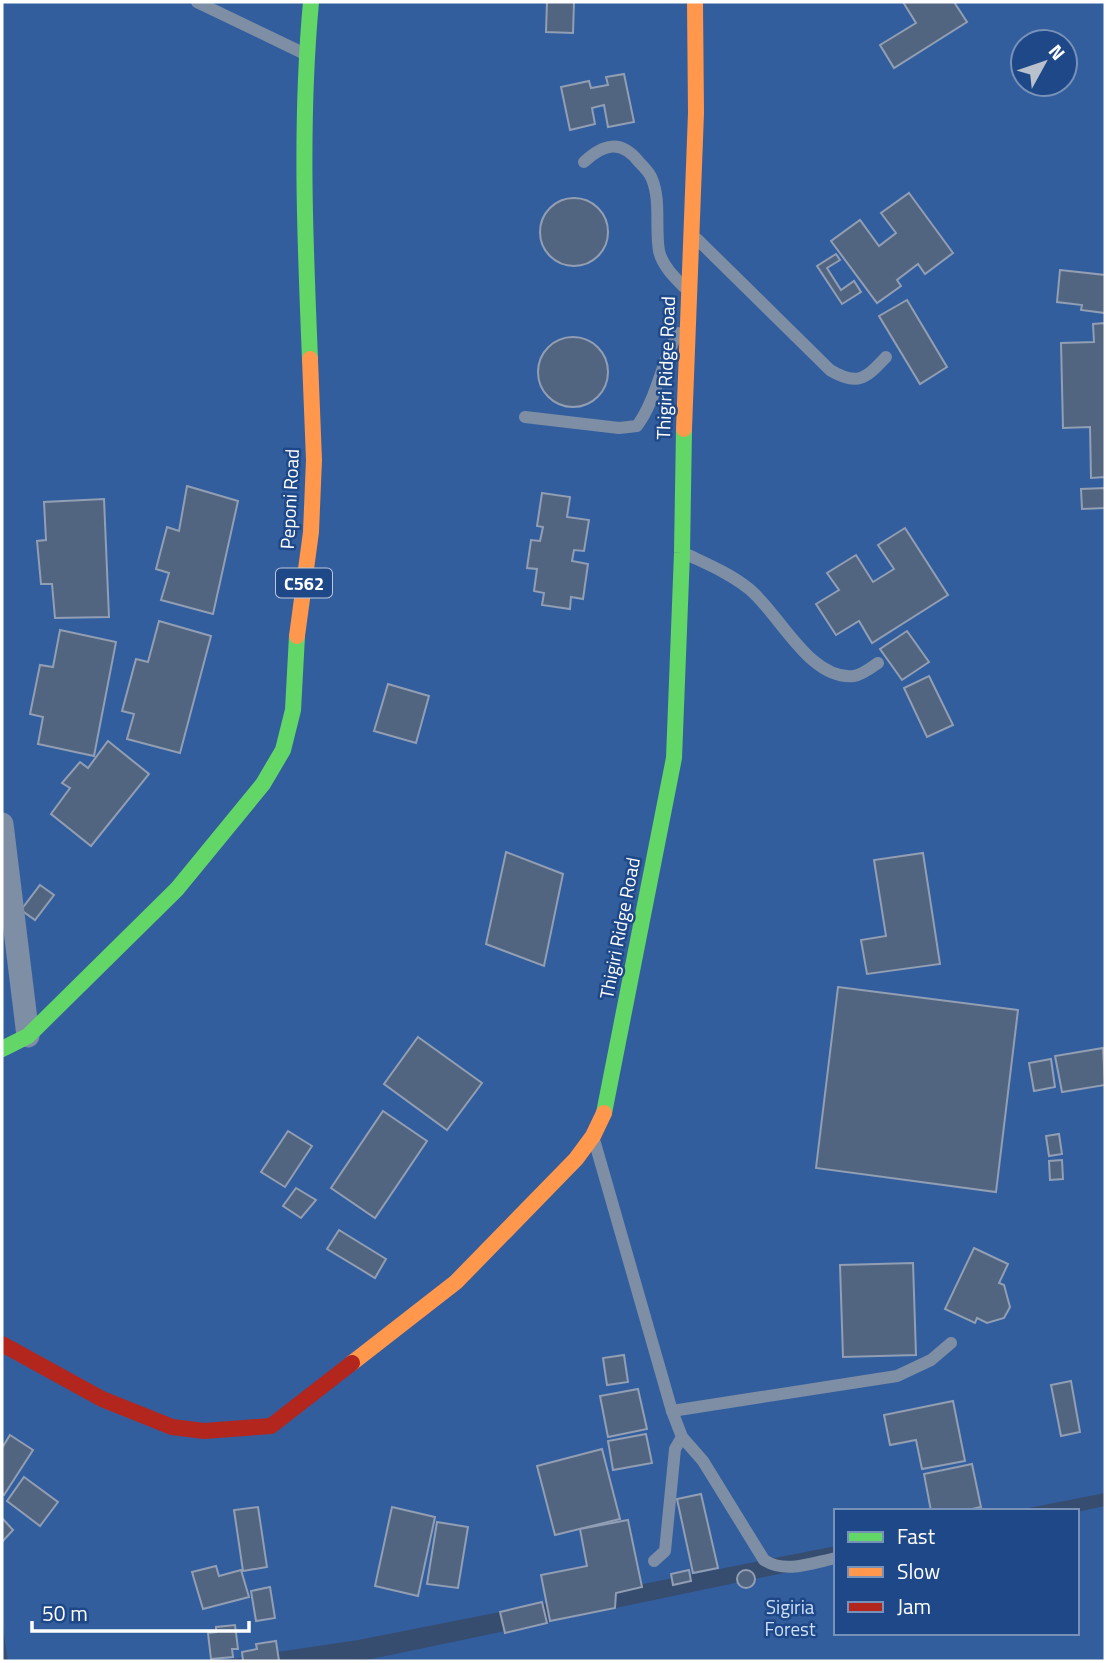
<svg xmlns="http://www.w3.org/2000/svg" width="1107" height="1663" viewBox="0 0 1107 1663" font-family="'Titillium Web',sans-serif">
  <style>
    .green { fill: #335e9e; fill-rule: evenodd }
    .building { fill: #526580; stroke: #919eb3; stroke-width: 2 }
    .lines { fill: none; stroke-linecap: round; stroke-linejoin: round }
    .lane { stroke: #7d8ea5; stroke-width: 12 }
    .street { stroke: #7d8ea5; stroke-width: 23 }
    .fast { stroke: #63d668; stroke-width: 16 }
    .slow { stroke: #ff974d; stroke-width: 16 }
    .jam { stroke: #b3261e; stroke-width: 16 }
    .labels { text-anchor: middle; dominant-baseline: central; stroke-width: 5; stroke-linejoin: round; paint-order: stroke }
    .shield { fill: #1e4888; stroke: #bcc8db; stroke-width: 2 }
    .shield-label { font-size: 18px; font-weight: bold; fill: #fff }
    .street-label { font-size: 19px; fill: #fff; stroke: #1e4888 }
    .park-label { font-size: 19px; fill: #cddff8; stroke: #1e4888 }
  </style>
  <rect width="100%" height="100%" fill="#364d70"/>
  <!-- green -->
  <g class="green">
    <path d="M2,2H1105V1493L1014,1511H836V1546L358,1640L218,1661H8L2,1621ZM1023,42H1065V84H1023Z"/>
    <polygon points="1105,1506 1105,1661 362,1661 836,1562 836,1633 1077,1633 1077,1512"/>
  </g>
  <!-- building -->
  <g class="building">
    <polygon points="547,2 574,2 573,33 546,32"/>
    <polygon points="903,2 954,2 967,22 894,68 880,45 916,23"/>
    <polygon points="624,74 634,122 608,127 604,105 592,108 595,124 570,130 561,87 589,81 591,88 608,85 606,77"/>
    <polygon points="909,193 953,253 925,274 918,264 897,280 901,286 877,303 831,241 860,220 879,246 896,233 881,213"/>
    <circle cx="574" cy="232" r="34"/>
    <polygon points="836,254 840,260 827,268 841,290 854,281 861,292 842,304 817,266"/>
    <polygon points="1060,270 1105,275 1105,313 1081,310 1082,305 1057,302"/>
    <polygon points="907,300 947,367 920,384 879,316"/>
    <polygon points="1105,323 1105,477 1091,478 1090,427 1063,428 1061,343 1094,342 1093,324"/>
    <circle cx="573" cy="372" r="35"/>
    <polygon points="187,486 238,501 213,614 161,600 169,573 156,569 167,527 179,531"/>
    <polygon points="1105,488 1105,508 1082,509 1081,489"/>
    <polygon points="542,493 570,497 567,517 589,520 584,551 574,550 572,561 588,564 583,599 571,597 570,609 542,605 544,593 534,591 537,569 527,568 531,540 540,541 543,527 537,526"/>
    <polygon points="104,499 109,617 55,618 52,584 41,584 37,541 46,540 44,502"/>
    <polygon points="905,528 948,595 872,643 859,621 836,635 816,604 839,590 827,573 856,555 873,582 894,569 878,545"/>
    <polygon points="159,621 211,636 180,753 127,739 134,714 122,711 136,659 148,662"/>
    <polygon points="60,630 116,642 94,756 38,744 43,717 30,714 40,665 53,667"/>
    <polygon points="907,631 929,662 902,680 880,649"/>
    <polygon points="929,676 953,725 927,737 904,688"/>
    <polygon points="388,684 429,696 416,743 374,731"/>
    <polygon points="108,741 149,774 91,846 51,814 70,788 62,783 80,762 88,768"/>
    <polygon points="506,852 563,874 544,966 486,944"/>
    <polygon points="923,853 940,964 867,974 861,940 886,936 874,860"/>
    <polygon points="40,885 54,895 35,920 21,910"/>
    <polygon points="838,987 1018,1010 996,1192 816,1168"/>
    <polygon points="418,1037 482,1083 447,1130 384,1084"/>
    <polygon points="1103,1048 1105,1085 1062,1092 1055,1056"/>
    <polygon points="1051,1059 1055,1087 1034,1091 1029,1063"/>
    <polygon points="383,1111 427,1141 375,1218 331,1188"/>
    <polygon points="288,1131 312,1146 285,1187 261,1172"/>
    <polygon points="1059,1134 1062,1154 1049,1156 1046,1136"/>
    <polygon points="1062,1160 1063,1179 1050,1180 1049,1161"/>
    <polygon points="296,1188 316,1200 301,1218 283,1206"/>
    <polygon points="339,1230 386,1259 375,1278 327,1249"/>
    <polygon points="974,1248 1008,1264 999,1283 1004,1285 1010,1307 1004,1318 987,1323 977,1318 975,1323 945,1309"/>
    <polygon points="913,1263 916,1355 843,1357 840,1265"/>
    <polygon points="624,1355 628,1382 607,1385 603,1358"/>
    <polygon points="1071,1381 1080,1432 1061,1436 1051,1385"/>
    <polygon points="638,1389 647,1429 608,1437 600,1396"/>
    <polygon points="953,1401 965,1461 922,1469 916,1440 890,1445 884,1415"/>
    <polygon points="646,1434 652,1463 613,1470 608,1441"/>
    <polygon points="10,1435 33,1450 4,1495 2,1494 2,1448"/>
    <polygon points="602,1449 620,1519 555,1535 537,1466"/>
    <polygon points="972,1464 981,1507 963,1511 931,1511 924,1474"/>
    <polygon points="24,1477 58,1502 40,1526 7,1501"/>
    <polygon points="701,1494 718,1568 693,1573 677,1499"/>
    <polygon points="258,1507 267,1567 243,1571 234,1510"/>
    <polygon points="392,1507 435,1517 418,1596 375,1586"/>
    <polygon points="2,1518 13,1530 2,1542"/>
    <polygon points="628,1520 642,1587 616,1593 615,1608 550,1621 541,1575 587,1566 580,1529"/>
    <polygon points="437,1522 468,1527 458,1588 427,1584"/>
    <polygon points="216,1566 219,1576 241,1570 249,1597 203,1609 192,1572"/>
    <circle cx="746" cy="1579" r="9"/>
    <polygon points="689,1570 691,1581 673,1585 671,1574"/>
    <polygon points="270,1587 275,1618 256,1621 251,1591"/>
    <polygon points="542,1602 547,1623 505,1633 500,1612"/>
    <polygon points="235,1625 238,1649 232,1649 233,1657 211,1659 208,1633 216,1632 216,1627"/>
    <polygon points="276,1641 279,1661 243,1661 242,1652 257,1649 256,1644"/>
  </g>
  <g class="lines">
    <!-- lane -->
    <g class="lane">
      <polyline points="197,2 303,53"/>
      <path d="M584,162C603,144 621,139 639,162C644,167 650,173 652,179C661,201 655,228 659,251C662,265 674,277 684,287"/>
      <path d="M697,239L830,370C858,387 866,378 886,357"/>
      <path d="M525,417L619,428L637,426C657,399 661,362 678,333"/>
      <path d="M686,554C707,564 729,573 748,588C779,612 809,681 854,676C862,675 871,668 878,663"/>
      <path d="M595,1143L672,1411L682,1437L703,1461L764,1560C785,1574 812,1563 836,1558"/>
      <polyline points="672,1411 897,1376 931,1360 951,1343"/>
      <polyline points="654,1561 665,1551 675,1449 682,1437"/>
    </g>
    <!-- street -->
    <polyline class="street" points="2,824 28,1036"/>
    <!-- fast -->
    <g class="fast">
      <path d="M310,359C305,240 300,121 311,2"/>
      <polyline points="2,1049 28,1036 177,889 263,784 283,750 293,710 297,636"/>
      <polyline points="604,1113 674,758 682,553 684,429"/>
    </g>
    <!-- slow -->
    <g class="slow">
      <polyline points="684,429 696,113 695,2"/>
      <polyline points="297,636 311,532 314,460 310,359"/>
      <polyline points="352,1363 456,1282 576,1159 593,1136 604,1113"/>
    </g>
    <!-- jam -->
    <polyline class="jam" points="2,1344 102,1399 172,1427 204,1431 271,1426 352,1363"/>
  </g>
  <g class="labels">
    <!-- shield labels -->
    <rect class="shield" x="276" y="568.5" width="56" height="29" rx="5"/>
    <g class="shield-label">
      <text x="304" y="583">C562</text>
    </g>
    <!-- street labels -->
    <g class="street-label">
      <text transform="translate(665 368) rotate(-88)">Thigiri Ridge Road</text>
      <text transform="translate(289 499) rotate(-87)">Peponi Road</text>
      <text transform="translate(619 928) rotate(-79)">Thigiri Ridge Road</text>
    </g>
    <!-- park labels -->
    <g class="park-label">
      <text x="790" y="1606">Sigiria<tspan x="790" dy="22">Forest</tspan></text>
    </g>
  </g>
  <!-- border -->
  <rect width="1107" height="1663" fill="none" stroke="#ffffff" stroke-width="7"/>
  <!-- legend -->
  <rect x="834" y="1509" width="245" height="126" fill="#1e4888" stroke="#7891b8" stroke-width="2"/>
  <rect x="848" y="1532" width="35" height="10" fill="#63d668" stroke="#7891b8" stroke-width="2"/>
  <text x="897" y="1544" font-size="21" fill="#ffffff">Fast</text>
  <rect x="848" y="1567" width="35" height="10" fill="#ff974d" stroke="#7891b8" stroke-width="2"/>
  <text x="897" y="1579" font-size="21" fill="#ffffff">Slow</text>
  <rect x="848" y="1602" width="35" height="10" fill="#b3261e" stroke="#7891b8" stroke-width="2"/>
  <text x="897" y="1614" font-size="21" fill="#ffffff">Jam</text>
  <!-- north arrow -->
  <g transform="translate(1044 63) rotate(50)"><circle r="33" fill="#1e4888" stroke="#7891b8" stroke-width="2"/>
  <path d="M0-5L12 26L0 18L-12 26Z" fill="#b9c1cd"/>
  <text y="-10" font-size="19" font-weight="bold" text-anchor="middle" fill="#ffffff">N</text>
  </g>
  <!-- scale -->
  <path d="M32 1621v10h217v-10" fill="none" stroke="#ffffff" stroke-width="3.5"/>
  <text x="42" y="1621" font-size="21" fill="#ffffff" stroke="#1e4888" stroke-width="5" paint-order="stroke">50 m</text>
</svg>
